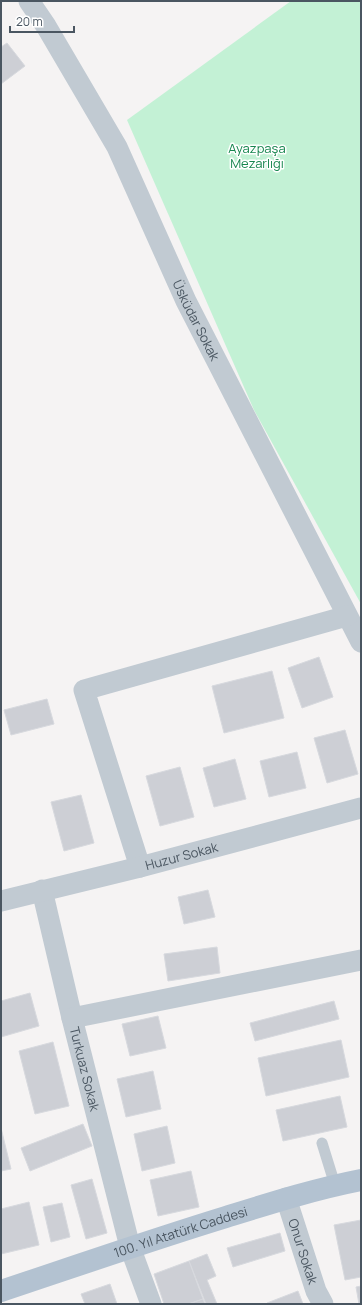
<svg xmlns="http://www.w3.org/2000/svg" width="362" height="1305" viewBox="0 0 362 1305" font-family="Manrope,sans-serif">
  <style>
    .green { fill: #c3f1d5 }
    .building { fill: #cdcfd5; stroke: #d7d9de }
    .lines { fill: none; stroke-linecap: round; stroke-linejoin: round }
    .service { stroke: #c1cad2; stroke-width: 11 }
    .minor { stroke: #c1cad2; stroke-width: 21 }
    .primary { stroke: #b3c2d1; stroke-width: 22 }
    .labels { text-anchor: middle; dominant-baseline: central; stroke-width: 3; stroke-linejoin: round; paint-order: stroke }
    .park-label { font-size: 13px; fill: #17864f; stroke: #fff }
    .street-label { font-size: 13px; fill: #4a5661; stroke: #fff }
  </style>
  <rect width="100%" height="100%" fill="#f5f3f3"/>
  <!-- green -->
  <polygon class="green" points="291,1 361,1 361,604 254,410 127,120"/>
  <!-- building -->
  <g class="building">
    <polygon points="7,43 25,66 1,84 1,47"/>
    <polygon points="319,657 333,697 302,708 288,668"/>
    <polygon points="272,671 284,718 224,733 212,686"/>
    <polygon points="47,699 54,724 11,735 4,710"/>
    <polygon points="345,730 358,774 327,783 314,738"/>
    <polygon points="297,752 306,788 269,797 260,761"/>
    <polygon points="235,759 246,799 214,807 203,768"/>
    <polygon points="180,767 194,817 160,826 146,776"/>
    <polygon points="81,795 94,843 64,851 51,802"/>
    <polygon points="208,890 215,917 184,924 178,897"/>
    <polygon points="217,947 220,973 168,981 164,954"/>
    <polygon points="30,993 39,1026 1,1037 1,1001"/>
    <polygon points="334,1001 339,1019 255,1041 250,1023"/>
    <polygon points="158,1016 166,1048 130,1056 122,1024"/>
    <polygon points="341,1040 349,1077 266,1096 258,1058"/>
    <polygon points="53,1042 69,1106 35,1114 19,1051"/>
    <polygon points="153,1071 161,1109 126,1117 117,1079"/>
    <polygon points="340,1096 347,1127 283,1141 276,1110"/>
    <polygon points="83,1124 92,1146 30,1171 21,1148"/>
    <polygon points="167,1126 175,1163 142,1171 134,1134"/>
    <polygon points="1,1128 11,1169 1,1171"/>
    <polygon points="191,1171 199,1207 158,1216 150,1180"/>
    <polygon points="92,1179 107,1233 86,1239 71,1185"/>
    <polygon points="29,1202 39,1245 1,1254 1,1209"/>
    <polygon points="62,1203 70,1237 51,1242 43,1207"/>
    <polygon points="361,1220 361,1277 345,1280 334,1225"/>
    <polygon points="280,1233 285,1251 233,1267 227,1248"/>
    <polygon points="207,1254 216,1276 207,1280 217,1304 206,1304 189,1261"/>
    <polygon points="189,1261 203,1299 188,1304 164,1304 154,1274"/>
    <polygon points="110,1284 117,1304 85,1304 81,1294"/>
    <polygon points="361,1286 361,1304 359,1304 356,1287"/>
    <polygon points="298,1291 303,1304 268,1304 267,1303"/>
    <polygon points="203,1299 205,1304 189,1304"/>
  </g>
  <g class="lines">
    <!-- service -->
    <polyline class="service" points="322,1143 335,1185"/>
    <!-- minor -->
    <g class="minor">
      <path id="s1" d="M29,1L46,26L117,147L186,301L361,642"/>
      <polyline points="140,867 84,690 347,616"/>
      <path id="s2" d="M42,890L72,1018L130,1247L151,1304"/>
      <path id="s3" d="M1,901L140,867L361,808"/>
      <polyline points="72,1018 361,960"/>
      <path id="s4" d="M286,1198L316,1291L323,1304"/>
    </g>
    <!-- primary -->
    <path class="primary" id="s5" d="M1,1291C76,1266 151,1240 226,1217C271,1203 315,1189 361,1180"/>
  </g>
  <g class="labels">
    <!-- park labels -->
    <g class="park-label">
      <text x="257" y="148">Ayazpaşa<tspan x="257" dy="15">Mezarlığı</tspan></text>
    </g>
    <!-- street labels -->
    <g class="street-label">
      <text stroke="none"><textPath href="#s1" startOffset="361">Üsküdar Sokak</textPath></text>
      <text stroke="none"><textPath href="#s3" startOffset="186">Huzur Sokak</textPath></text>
      <text stroke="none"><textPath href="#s2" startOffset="184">Turkuaz Sokak</textPath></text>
      <text stroke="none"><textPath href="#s5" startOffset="189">100. Yıl Atatürk Caddesi</textPath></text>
      <text stroke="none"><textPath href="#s4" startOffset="56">Onur Sokak</textPath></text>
    </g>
  </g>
  <!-- border -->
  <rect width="362" height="1305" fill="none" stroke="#4a5661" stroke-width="4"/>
  <!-- scale -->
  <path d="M10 26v6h64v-6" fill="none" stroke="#4a5661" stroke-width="2"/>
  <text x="16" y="26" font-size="12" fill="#4a5661" stroke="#ffffff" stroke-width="3" paint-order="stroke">20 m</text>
</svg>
